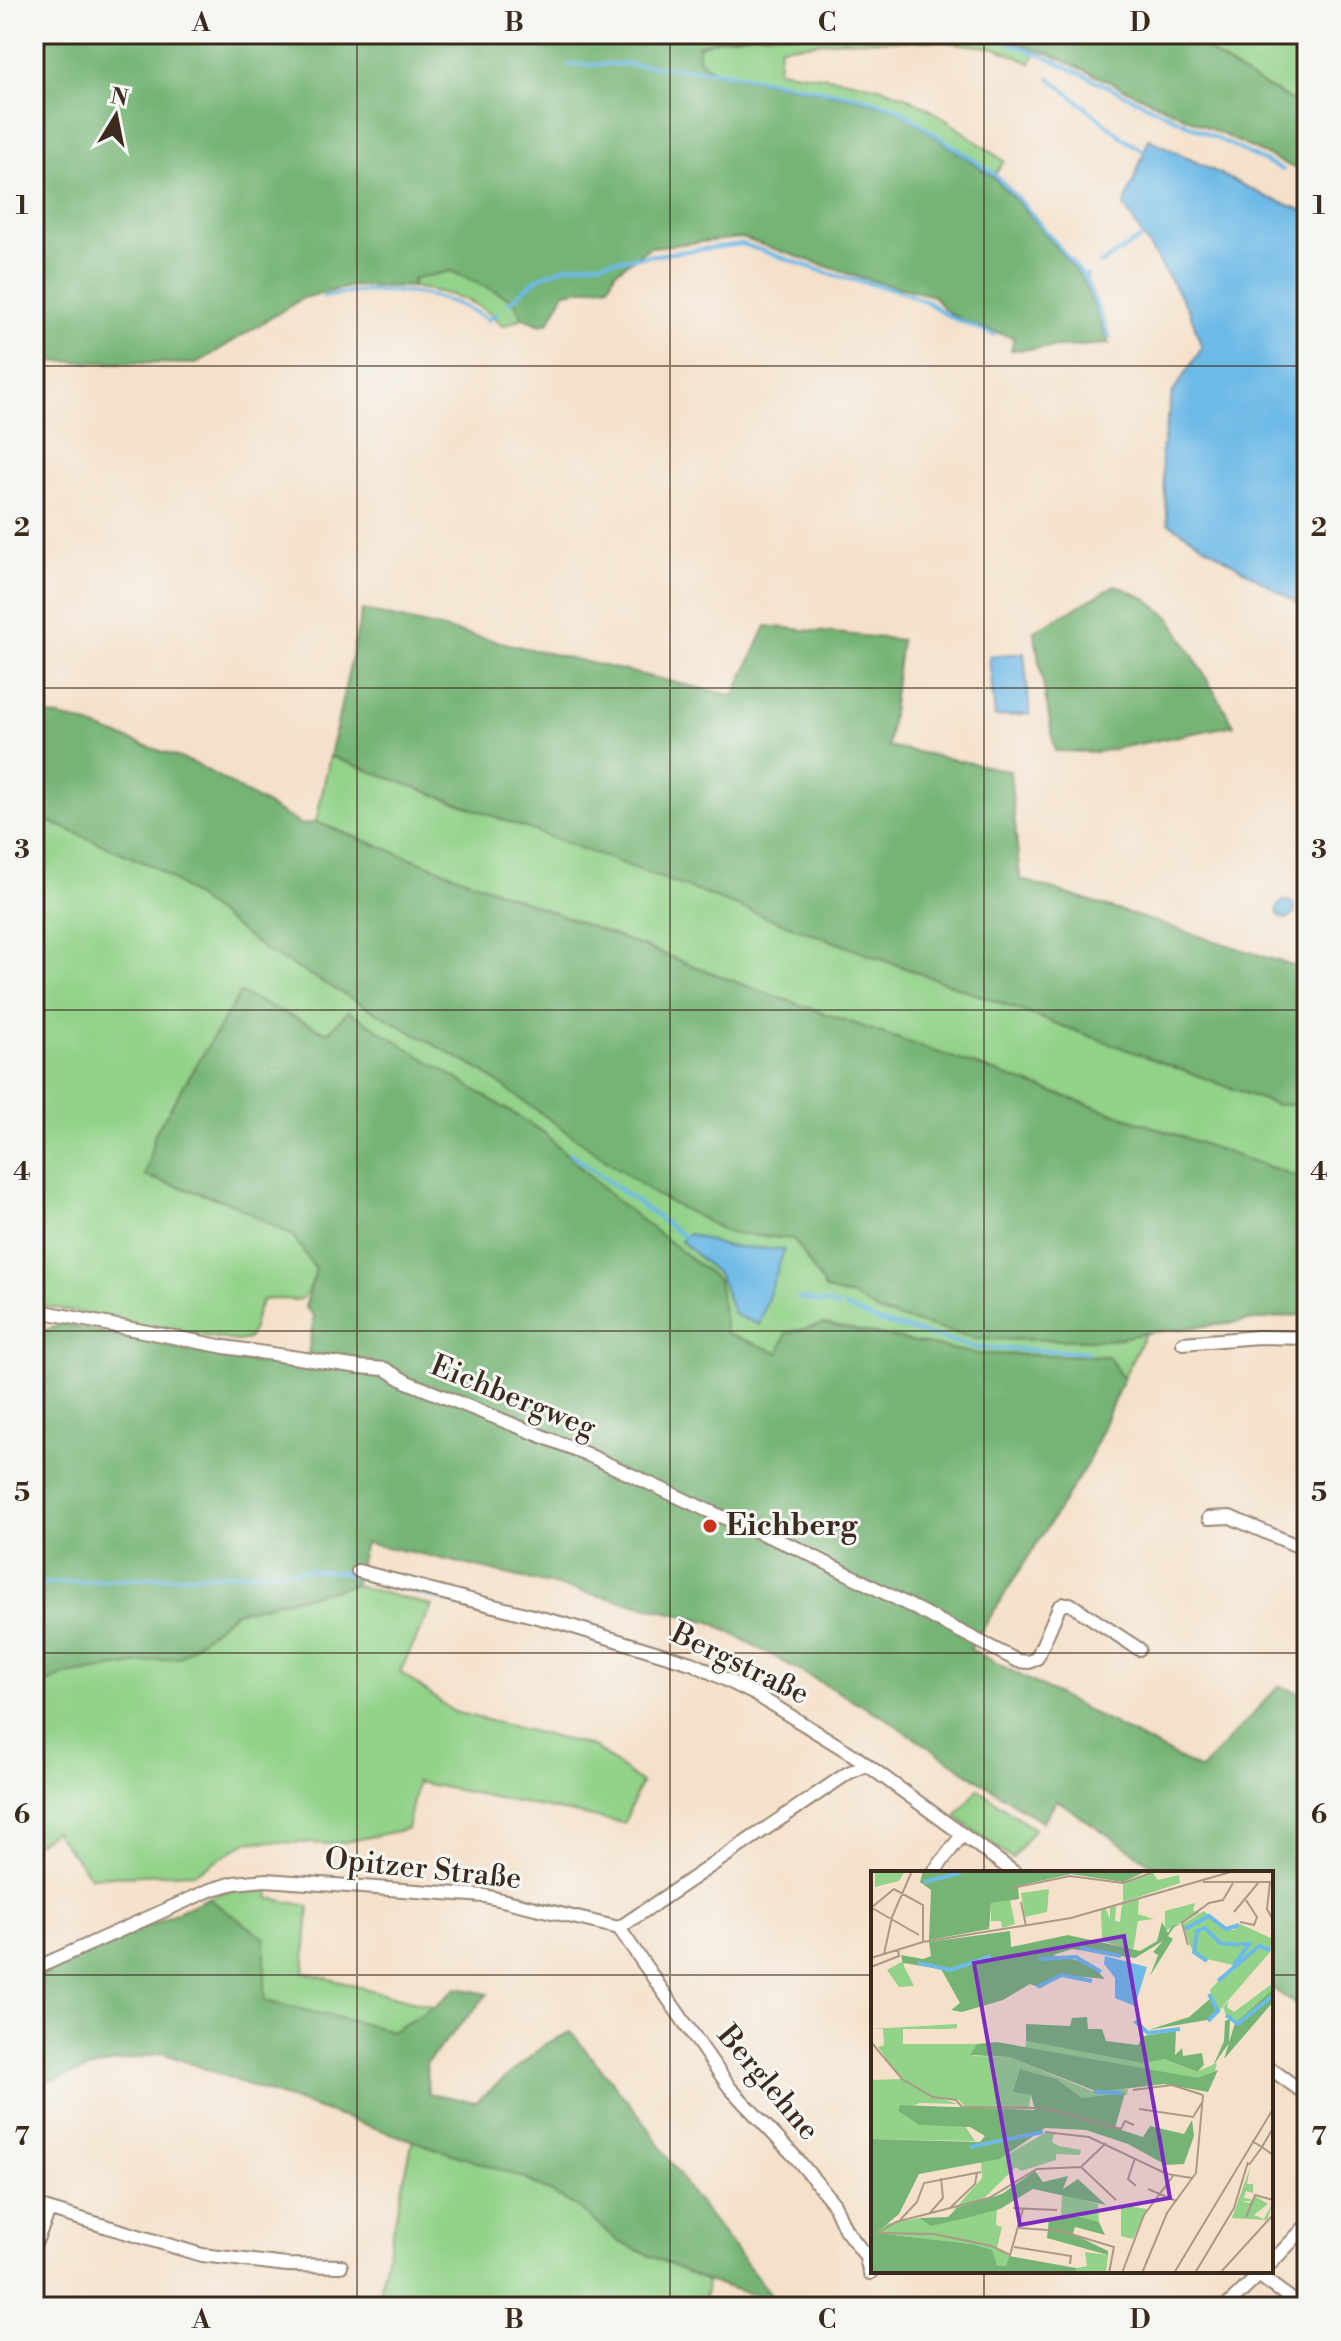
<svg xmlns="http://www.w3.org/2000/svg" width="1341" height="2341" viewBox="0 0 1341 2341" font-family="'Libre Bodoni',serif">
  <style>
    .green { fill: #92d289; stroke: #667e54; stroke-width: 2; fill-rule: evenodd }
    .forest { fill: #75b475; stroke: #586f4a; stroke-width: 2 }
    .water { fill: #6dbae7; stroke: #547282; stroke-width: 2 }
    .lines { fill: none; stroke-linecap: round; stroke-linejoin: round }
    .stream { stroke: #6dbae7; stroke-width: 4 }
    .street-casing { stroke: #988674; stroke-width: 16 }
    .street { stroke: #fff; stroke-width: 12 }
    .grid { fill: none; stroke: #3b2a1e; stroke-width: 2; stroke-opacity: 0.55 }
    .poi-dot { fill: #c8321e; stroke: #f6f6f2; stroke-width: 3 }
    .labels { text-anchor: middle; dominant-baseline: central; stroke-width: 6; stroke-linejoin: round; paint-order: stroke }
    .street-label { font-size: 30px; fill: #3b2a1e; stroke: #f6f6f2 }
    .poi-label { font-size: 30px; font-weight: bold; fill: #3b2a1e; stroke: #f6f6f2; text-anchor: start }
    .inset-river { fill: none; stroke: #6dbae7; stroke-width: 4 }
    .inset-road { fill: none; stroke: #ab9885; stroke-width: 2 }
    .view { fill: #7b2cbf; fill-opacity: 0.15; stroke: #7b2cbf; stroke-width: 4 }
    .inset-edge { fill: none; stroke: #3b2a1e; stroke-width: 4 }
    .neatline { fill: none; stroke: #3b2a1e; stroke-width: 3 }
    .grid-label { font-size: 26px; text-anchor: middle; font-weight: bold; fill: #3b2a1e }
  </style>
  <rect width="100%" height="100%" fill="#f6f6f2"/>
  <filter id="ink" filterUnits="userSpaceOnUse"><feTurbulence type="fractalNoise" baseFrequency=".0125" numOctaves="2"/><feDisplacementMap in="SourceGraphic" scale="16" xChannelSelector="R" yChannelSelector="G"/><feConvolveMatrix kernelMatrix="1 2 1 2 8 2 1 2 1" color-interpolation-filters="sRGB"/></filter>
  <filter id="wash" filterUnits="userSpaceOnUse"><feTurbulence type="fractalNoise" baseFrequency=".006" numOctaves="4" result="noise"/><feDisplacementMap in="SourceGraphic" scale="32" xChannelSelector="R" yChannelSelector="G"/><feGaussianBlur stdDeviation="1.8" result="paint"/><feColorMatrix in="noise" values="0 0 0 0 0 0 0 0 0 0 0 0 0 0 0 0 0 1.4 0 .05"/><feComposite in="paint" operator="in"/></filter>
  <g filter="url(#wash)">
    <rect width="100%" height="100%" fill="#f5e1ca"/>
    <!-- green -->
    <g class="green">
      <path d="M754,34H996L1020,41L1036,50L1031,63L996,48L938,41L841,40L780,47L778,70C816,76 857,79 894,92C933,106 970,138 1004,161L993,177L897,110L860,99L715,72L698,60V47L718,39Z"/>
      <path d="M1190,34H1307V108C1265,86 1224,67 1190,34Z"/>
      <path d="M451,271L513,299L523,318L502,326C481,299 444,292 412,287L413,279Z"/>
      <polygon points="330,756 1277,1105 1307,1104 1307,1180 757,990 316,822"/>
      <path d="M34,815L157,868L265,950L483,1072L656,1195L729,1233L794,1239L826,1290L853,1297L879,1312L977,1339L1110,1340L1145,1333L1123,1379L1108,1356L976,1354L824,1324L779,1353L726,1333L718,1280L613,1198L543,1132L348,1012L328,1033L240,993L211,1042L145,1176L231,1203L293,1236L316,1270C303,1314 298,1295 263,1300C253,1312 257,1326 248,1339L236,1341L155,1328L34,1304ZM689,1234L724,1246L784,1250L734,1314L719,1275L682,1241Z"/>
      <polygon points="354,1585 432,1606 400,1672 454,1712 594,1747 641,1783 624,1823 417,1782 407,1829 336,1844 249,1841 195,1873 91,1877 54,1831 34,1845 34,1688 65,1675 180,1657 235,1612"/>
      <polygon points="978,1789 1034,1829 1012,1859 956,1817"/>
      <polygon points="270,1886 269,1898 309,1906 304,1972 434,2007 393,2031 265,2001 264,1938 208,1898 225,1892"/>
      <polygon points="413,2139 524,2178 576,2206 619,2242 707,2281 704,2307 376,2307"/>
    </g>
    <!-- forest -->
    <g class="forest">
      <path d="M34,34H754L718,39L698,46V59L715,72L860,99L897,110L993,177L1024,209L1082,278L1109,344L1011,350L1014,338C989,329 947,322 934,296L858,277L742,238L650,247L615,272L609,285L565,292L549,322L541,325L523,318L512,299L451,271L413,279L412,287L353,286L303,298L196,364L34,361Z"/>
      <path d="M996,34H1190C1224,67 1265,86 1307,108V174L1048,53C1037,53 1011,38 996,34Z"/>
      <polygon points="1116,585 1147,599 1171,619 1234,725 1098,752 1055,751 1034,631"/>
      <polygon points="362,610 734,696 766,626 901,640 888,746 1010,771 1020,879 1297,967 1307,949 1307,1104 1277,1105 330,756"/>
      <polygon points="34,712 78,721 196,764 302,825 316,822 757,990 1307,1180 1307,1314 1145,1333 1110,1340 977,1339 879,1312 853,1297 826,1290 794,1239 729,1233 656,1195 483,1072 265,950 157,868 34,815"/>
      <polygon points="240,993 328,1033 348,1011 543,1132 613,1198 718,1280 726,1333 779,1353 786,1333 824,1324 976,1354 1108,1356 1123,1379 1087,1464 970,1649 1201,1770 1279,1686 1307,1695 1307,2013 1271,1987 1271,1873 1164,1873 1057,1800 1042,1822 882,1716 711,1622 426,1555 365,1543 354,1585 235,1612 180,1657 65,1675 34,1688 34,1334 63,1324 235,1360 306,1368 314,1316 305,1307 316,1270 293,1236 231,1203 145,1176 155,1133"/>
      <polygon points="208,1898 265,1938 265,2001 393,2031 434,2007 456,1988 488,1994 426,2063 428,2093 476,2102 547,2043 571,2032 644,2121 693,2196 777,2302 707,2281 619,2242 576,2206 524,2178 262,2090 163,2053 114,2062 34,2085 34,1978"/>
    </g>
    <!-- water -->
    <g class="water">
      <polygon points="1149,139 1267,197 1307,212 1307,609 1168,523 1161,456 1172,394 1202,348 1190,312 1124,206"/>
      <polygon points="1024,653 1030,714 995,717 989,656"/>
      <circle cx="1286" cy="910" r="9"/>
      <polygon points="689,1234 724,1246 784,1250 759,1325 734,1314 719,1275 681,1241"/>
    </g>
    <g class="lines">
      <!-- stream -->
      <g class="stream">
        <polyline points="964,34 1002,40 1046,57 1283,170"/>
        <polyline points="569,65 624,64 716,71 861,97 897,108 995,175 1026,207 1085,278 1087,275"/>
        <polyline points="1050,78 1127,141 1144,151"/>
        <polyline points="1100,264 1143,237"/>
        <polyline points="1085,278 1110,338"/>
        <path d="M323,297C376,285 442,289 488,320L497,314"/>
        <polyline points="509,303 538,278 568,266 742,244 836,276 897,290 927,302 950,317 994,335"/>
        <polyline points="1302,751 1307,767"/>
        <polyline points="570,1153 687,1239"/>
        <polyline points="799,1298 838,1306"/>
        <polyline points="845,1307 877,1321 977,1348 1087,1352"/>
        <polyline points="34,1584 302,1570 340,1572 461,1605"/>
        <polyline points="475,1609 510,1618"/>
        <polyline points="522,1621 551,1627"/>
        <polyline points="680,1666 705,1676"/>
      </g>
    </g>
  </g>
  <g filter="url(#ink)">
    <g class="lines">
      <defs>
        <g id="street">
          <polyline points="34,1310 225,1347 359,1367 385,1369 407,1382 584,1453 713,1513 799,1549 1018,1661 1029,1662 1037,1658 1059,1607 1064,1604 1070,1604 1139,1649"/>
          <polyline points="1183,1343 1258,1337 1307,1338"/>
          <polyline points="1209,1518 1230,1517 1307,1550"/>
          <polyline points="358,1571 564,1624 694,1664 755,1694 855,1756 1015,1873"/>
          <polyline points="933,1873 962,1835"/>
          <polyline points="619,1928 730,2088 798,2160 834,2204 845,2229 865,2255 870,2273"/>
          <polyline points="34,1969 210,1890 234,1883 266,1880 485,1896 619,1928 848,1773 867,1765"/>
          <polyline points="1271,2069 1307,2095"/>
          <polyline points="34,2205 202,2255 287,2265 341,2266"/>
          <polyline points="34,2246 49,2211"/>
          <polyline points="1271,2263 1307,2225"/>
          <polyline points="1253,2271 1302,2307"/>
          <polyline points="1226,2307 1263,2271"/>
        </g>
      </defs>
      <!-- street casing -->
      <use href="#street" class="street-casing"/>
      <!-- street -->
      <use href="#street" class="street"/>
    </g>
  </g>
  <!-- grid -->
  <path class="grid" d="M357,34V2307M670,34V2307M984,34V1873M34,366H1307M34,688H1307M34,1010H1307M34,1331H1307M34,1653H1307M34,1975H873M1271,1975H1307M984,2271V2307"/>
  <!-- markers -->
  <circle class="poi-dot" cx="710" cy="1526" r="8"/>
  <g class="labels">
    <!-- street labels -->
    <g class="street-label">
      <text transform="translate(513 1397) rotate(22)">Eichbergweg</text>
      <text transform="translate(740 1664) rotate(26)">Bergstraße</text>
      <text transform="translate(423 1869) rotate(6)">Opitzer Straße</text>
      <text transform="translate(768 2083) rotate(50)">Berglehne</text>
    </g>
    <!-- poi labels -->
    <g class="poi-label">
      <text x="726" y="1526">Eichberg</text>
    </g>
  </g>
  <!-- overview -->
  <g transform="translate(871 1871)">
    <rect width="402" height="402" fill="#f5e1ca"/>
    <path d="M4,0H34L28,10L4,16ZM282,2L287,9L308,4L309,12L252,31V12ZM178,18L176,41L154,46L150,22ZM268,28L267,43L283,48L267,50L262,80L231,70L230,39L235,38L239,48V36L245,35L244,50L249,51L251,33ZM139,29L144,53L131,57L130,50H120V32ZM324,32L322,40L329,42L294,60V40ZM333,40L354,58L363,59L369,53L402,68L399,81L341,148L345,139L339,119L362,94L331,87L319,75L312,53ZM32,90L33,95L43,115L28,116L16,99ZM402,112V118L364,152L355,144L352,136L358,130L356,136L363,141ZM86,153V157L76,158H32V173H106L102,185L138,186L221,220L257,218L256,224L211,227L186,208L160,201L142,220L160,224L158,236H94L88,229L68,227L87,233L49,232L27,240L48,254L94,255L104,270L0,268V209L30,208L7,176L13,174L12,158H0ZM155,170L268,190L293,188L325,201L346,192L344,200L327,208L154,178ZM174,262L183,263L181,271L188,275L210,279L209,284L185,283V289L150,300L145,296L109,331L82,340L111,307L110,291L129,288ZM379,297L376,313H382V322L375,320L373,327L380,328L379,330H371L378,332L384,325L397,333L383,344L393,348L402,331L396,349L361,347ZM191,323L227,333L228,351L190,345ZM250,334L276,338L262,368L250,365ZM126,337L125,354L131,356L126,377L138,385L135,395H126L101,373L4,362L15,353L49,347L71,351ZM214,381L237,384L235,402H206L205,397L216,395Z" fill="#92d289"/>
    <path d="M52,0H276L252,11L200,3L147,15L148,28L120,32L118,58L58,69L60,19L49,11ZM291,51L297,62L301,55L310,53L303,56L297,65L302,68L279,105L287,84L282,81L292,70L264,87L201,78L182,84L218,92L234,108L191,104L170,117L159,113L132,129L91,141L80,139L89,132L70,98L32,92L30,84L52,88L60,85L58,71L139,60L140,76L197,64L269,80L286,70ZM402,118V131L353,188L364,152ZM340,127L345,140L336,149L277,159L318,146ZM216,146L217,158H231L235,170L267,174L272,165L305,160L304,184L311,177L312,185L331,182L333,194L326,201L293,188L272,192L155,170V153L199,155L201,147ZM359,148L358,172L342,195L353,170L354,150ZM126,171L327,207L347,199L337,221L293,213L227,221L138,186L99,184L106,173ZM149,198L186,208L211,227L254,222L244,257L272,266L279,255L313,263L321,249L323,265L313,293L295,294L257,273L215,259L174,257L129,288L48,303L28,343L5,362L101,373L121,379L126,395H135L138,385L205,397L206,402H0V268L109,271L114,265L99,256L48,254L27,240L29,234L164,239L160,224L142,221ZM164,300L172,311L197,305L192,318L207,308L235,334L162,318L129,338L95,347L60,355L49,347L77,346L86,337L131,323ZM208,346L228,351L234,364L204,356L202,363L237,380V384L176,367L178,348Z" fill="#75b475"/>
    <path d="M234,85L276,96L264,135L244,127V107L233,93Z" fill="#6dbae7"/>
    <path class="inset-river" d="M53,11L89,2M314,58L338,45L355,58L368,54M209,77L250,85M168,88L205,86L230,101M336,90L323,81L326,60L334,57L349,72L369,74M47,92L80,99L120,85M363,94L378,73H370M347,110L388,75L399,79M166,116L191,104L221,110M355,144L367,153L400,126M264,150L277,162L309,158M337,150L347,140L338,123M223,221L251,222M99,276L172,261"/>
    <path class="inset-road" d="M332,11H402M399,11L396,38L402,49M141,17L199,5L252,12L285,0M150,31L155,55M0,37L23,18L52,34V71M1,37L48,64M363,41L388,11M369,51L383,54L386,46L375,29M317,74L311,52L338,32L352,29L362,12M13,83L21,46L41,0M0,87L52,71L200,47L363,0M0,96L28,85L27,78M0,171L31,208L62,226L85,229L91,236L173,237L250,258L254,250L263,254M262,219L301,214L332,224M268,238L322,246L332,230M402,257L391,276L402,284M174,261L218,266L296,303L321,307M264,287L257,308L265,315M378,294L391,276L381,270M210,296L245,329M277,318L305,330M79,337L104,313L106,302M142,337L186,339M58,343L72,327L70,307M375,346L384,324L402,329M29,349L46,331L53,312L110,301M148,357L190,360L243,376L238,402M7,362L25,351L118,327L166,298L210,296L235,272M7,362L63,363L121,375L139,384L152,338M143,376L200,385L199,393M251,402L273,344L302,305M271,402L296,342L325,302L332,224M303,402L402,238M324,402L363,337L377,291M349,402L402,344"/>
    <path class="view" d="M253,65L299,327L149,354L103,92Z"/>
    <rect width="402" height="402" class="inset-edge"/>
  </g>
  <!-- margin -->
  <rect width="1341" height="2341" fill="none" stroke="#f6f6f2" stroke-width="88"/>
  <!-- north arrow -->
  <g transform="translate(116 116) rotate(10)" stroke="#f6f6f2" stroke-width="6" paint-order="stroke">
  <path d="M0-6L14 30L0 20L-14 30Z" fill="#3b2a1e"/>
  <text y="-12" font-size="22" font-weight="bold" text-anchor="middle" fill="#3b2a1e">N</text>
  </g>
  <rect x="44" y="44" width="1253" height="2253" class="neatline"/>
  <g class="grid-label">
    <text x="201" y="31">A</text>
    <text x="514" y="31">B</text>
    <text x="827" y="31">C</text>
    <text x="1140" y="31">D</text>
    <text x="22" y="214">1</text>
    <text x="1319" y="214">1</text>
    <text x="22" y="536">2</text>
    <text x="1319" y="536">2</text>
    <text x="22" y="858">3</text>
    <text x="1319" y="858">3</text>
    <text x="22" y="1180">4</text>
    <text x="1319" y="1180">4</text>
    <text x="22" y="1501">5</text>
    <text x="1319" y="1501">5</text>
    <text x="22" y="1823">6</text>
    <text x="1319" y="1823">6</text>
    <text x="22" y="2145">7</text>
    <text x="1319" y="2145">7</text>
    <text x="201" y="2328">A</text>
    <text x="514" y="2328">B</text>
    <text x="827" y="2328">C</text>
    <text x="1140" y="2328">D</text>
  </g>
</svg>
